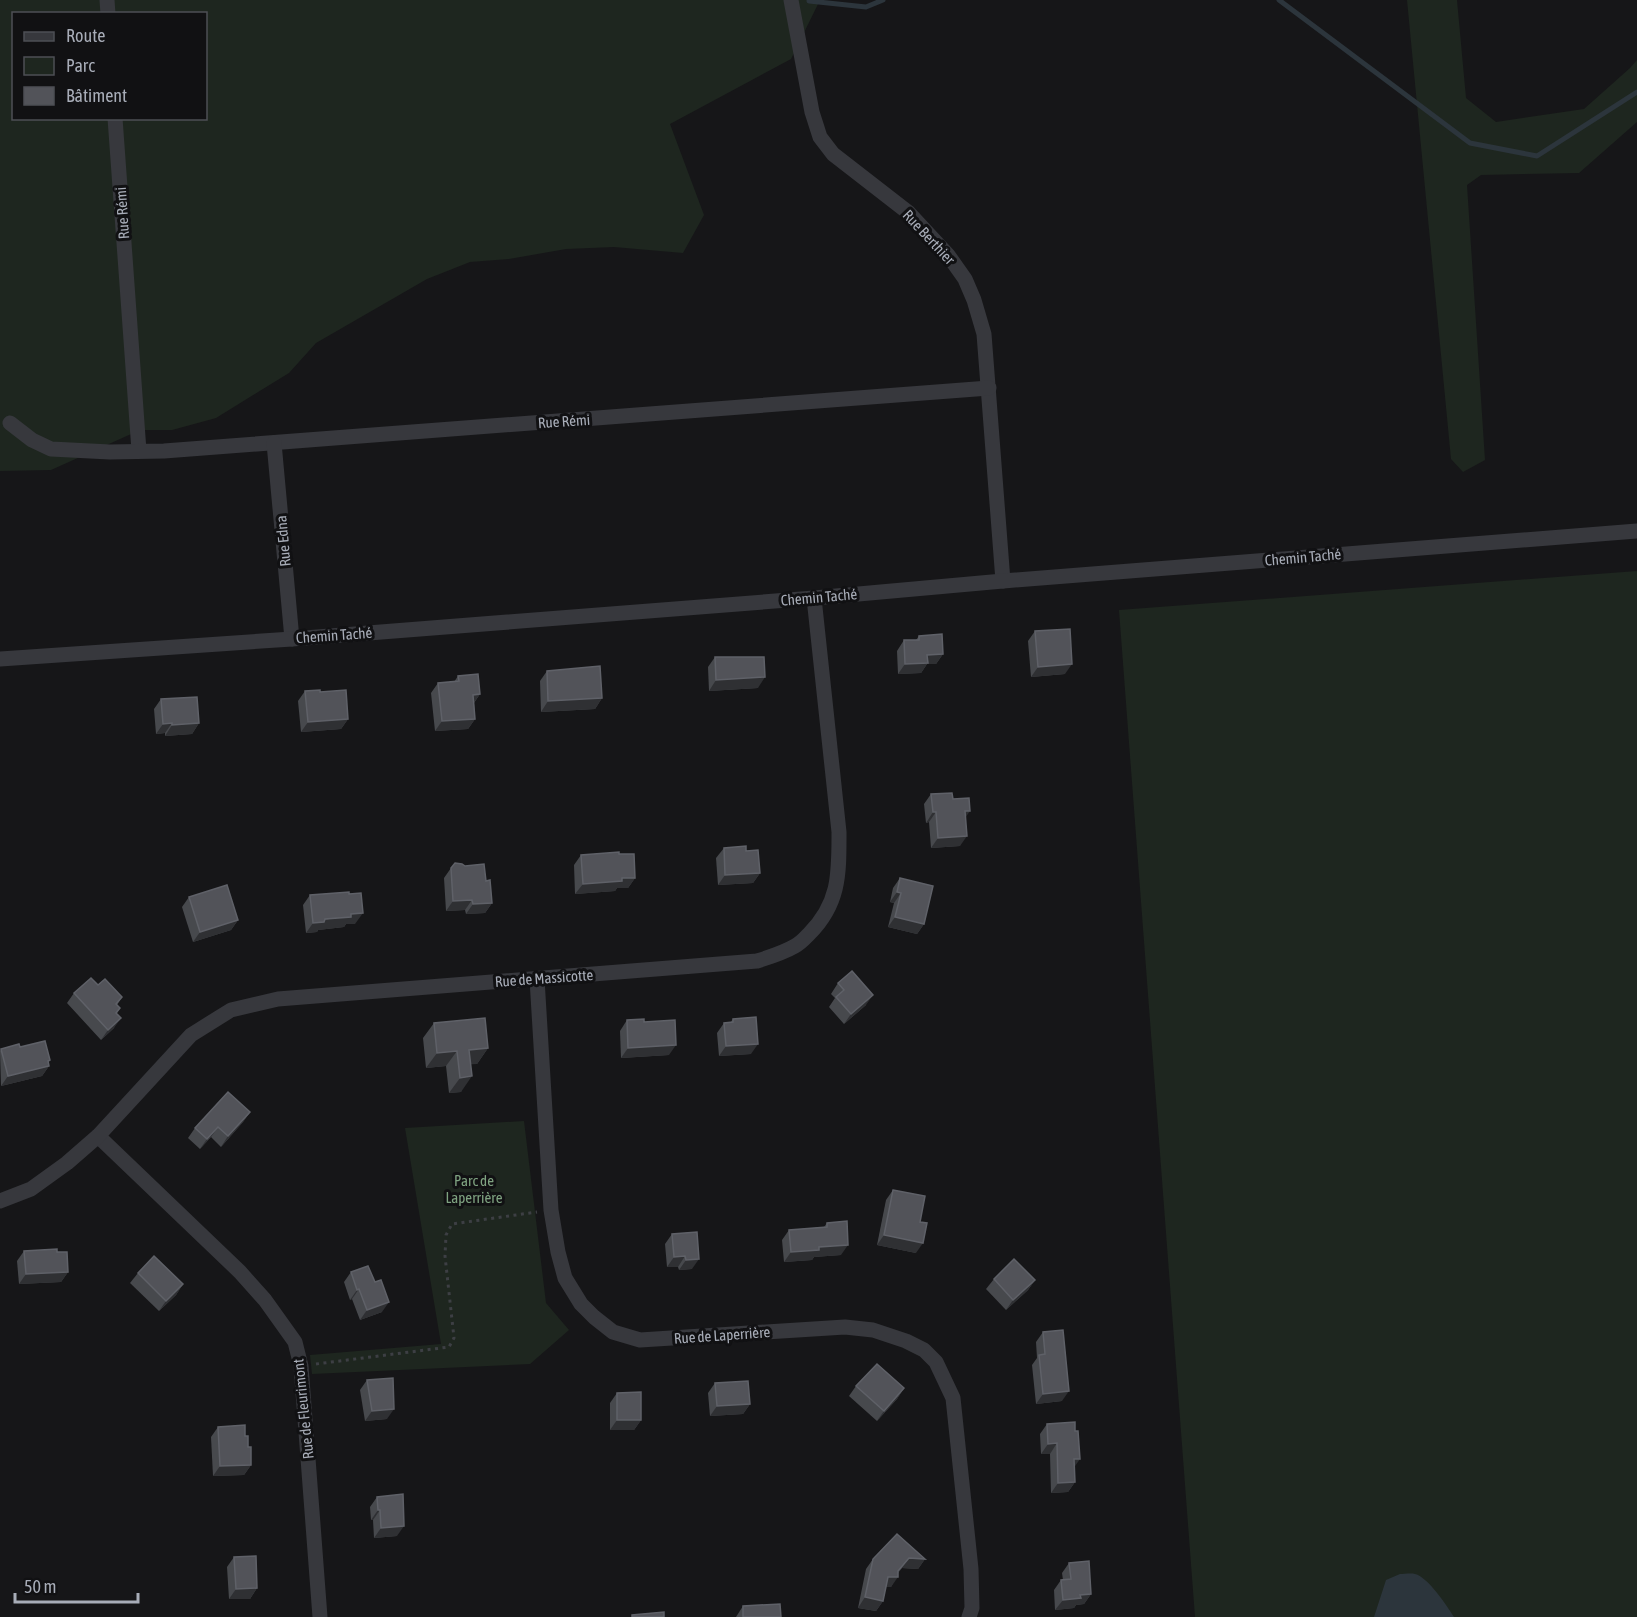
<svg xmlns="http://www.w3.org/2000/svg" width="1637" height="1617" viewBox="0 0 1637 1617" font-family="'Asap Condensed',sans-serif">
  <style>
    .green { fill: #1e261f; fill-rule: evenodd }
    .water { fill: #2c353c }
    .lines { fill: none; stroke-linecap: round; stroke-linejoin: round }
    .stream { stroke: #2c353c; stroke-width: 5 }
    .path { stroke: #3d3f44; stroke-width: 3; stroke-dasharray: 3 4.5; stroke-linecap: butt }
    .minor { stroke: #37383d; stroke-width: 15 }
    .wall { fill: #47494d }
    .shaded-wall { fill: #2f3033 }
    .building { fill: #525359; stroke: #5f6168; stroke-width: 1.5 }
    .labels { text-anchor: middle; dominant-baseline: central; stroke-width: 6; stroke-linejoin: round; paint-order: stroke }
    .street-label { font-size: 15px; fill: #a8adb8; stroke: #111113 }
    .park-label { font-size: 15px; fill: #7fa381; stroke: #111113 }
  </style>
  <rect width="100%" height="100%" fill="#161618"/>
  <!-- green -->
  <g class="green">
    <path d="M0,0H820L791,59L670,124L704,215L683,253L614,247L566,249L509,259L470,262L427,279L316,343L289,373L216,418L172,430H140L51,470L0,471ZM14,14H206V118H14Z"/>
    <polygon points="1407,0 1457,0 1466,98 1496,122 1584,109 1630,68 1637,60 1637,122 1579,173 1481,175 1467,185 1485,460 1463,472 1451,459"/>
    <polygon points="1637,571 1637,1617 1195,1617 1119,610"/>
    <polygon points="524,1121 546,1303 569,1330 530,1364 312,1374 310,1355 441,1344 405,1128"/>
  </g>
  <!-- water -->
  <path class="water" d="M1400,1574C1404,1574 1411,1573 1415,1574C1428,1577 1447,1606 1454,1617H1374L1386,1580Z"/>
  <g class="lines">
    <!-- stream -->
    <g class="stream">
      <polyline points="1279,0 1470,143 1537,156 1637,92"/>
      <polyline points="809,1 866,7 883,0"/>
    </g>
    <!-- path -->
    <polyline class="path" points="316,1364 449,1347 454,1338 445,1256 446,1235 452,1224 537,1212"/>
    <!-- minor -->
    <g class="minor">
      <polyline points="107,0 108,14"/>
      <polyline points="791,0 812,112 820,137 833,154 909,213 948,255 965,279 974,300 984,334 1003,581"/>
      <polyline points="115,118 139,451"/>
      <polyline points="10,423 32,440 51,449 110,452 164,451 989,388"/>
      <polyline points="274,443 292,639"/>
      <polyline points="0,659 292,639 814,598 1003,581 1637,531"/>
      <polyline points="537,979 551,1210 558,1252 565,1278 581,1304 594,1317 613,1332 640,1340 845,1327 873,1330 906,1341 924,1350 936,1362 953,1398 971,1569 972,1608 969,1617"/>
      <polyline points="98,1136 240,1272 265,1300 295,1342 301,1366 320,1617"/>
      <path d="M0,1201L31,1189L67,1163L98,1136L191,1035L231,1010L278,999L757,961C770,957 783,953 795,946C801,943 805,938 809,934C840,903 839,873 839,832L814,598"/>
    </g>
  </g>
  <!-- wall -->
  <g class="wall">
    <polygon points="1035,631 1065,674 1031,677 1028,641"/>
    <polygon points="919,636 943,654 936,664 927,664 921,673 898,674 897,651 904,640 916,640"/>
    <polygon points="715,657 758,688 709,691 708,667"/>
    <polygon points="547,671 602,698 595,709 541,712 540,681"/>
    <polygon points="458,676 480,694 474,703 475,719 468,729 435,731 431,693 438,683 454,682"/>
    <polygon points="305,691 320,692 348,719 341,729 301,732 298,701"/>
    <polygon points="161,699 199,723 192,734 165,736 165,733 156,734 154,709"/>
    <polygon points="931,794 953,799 965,818 960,846 931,848 929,822 926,823 924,804"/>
    <polygon points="724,848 746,851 760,873 753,883 718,885 716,858"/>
    <polygon points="619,854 635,878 628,888 617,888 615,891 575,894 574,865 581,855"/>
    <polygon points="451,868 486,881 492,903 485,913 466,914 465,910 446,911 444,878"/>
    <polygon points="900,878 924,924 917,934 888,927 894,903 890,902 893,888"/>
    <polygon points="349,894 355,924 346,924 344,927 318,930 317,932 306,933 303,905 310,895"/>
    <polygon points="189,897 238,920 231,930 193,942 182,907"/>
    <polygon points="838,983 866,1005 844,1024 829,1007 835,998 831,994"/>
    <polygon points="98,985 122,997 117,1005 120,1008 117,1013 114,1028 101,1040 67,1003 74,993"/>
    <polygon points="733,1019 751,1054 719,1056 717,1033 724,1023 730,1023"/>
    <polygon points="627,1020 644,1022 669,1055 621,1058 620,1031"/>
    <polygon points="434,1023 488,1048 477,1064 471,1064 461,1092 449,1093 446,1066 426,1068 423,1038"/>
    <polygon points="20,1047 50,1060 48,1063 49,1066 42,1076 1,1086 0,1051 1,1049"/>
    <polygon points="250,1112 243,1122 221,1147 211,1137 200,1149 188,1138 195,1128"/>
    <polygon points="893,1190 916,1253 877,1245 886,1200"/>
    <polygon points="827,1223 841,1255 814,1257 812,1260 784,1262 782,1240 789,1230 824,1227"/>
    <polygon points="672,1234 692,1269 679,1270 678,1267 667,1267 665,1244"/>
    <polygon points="24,1251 57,1252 68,1272 61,1282 19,1284 17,1261"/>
    <polygon points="351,1272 375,1282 382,1312 360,1320 352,1299 350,1300 344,1282"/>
    <polygon points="138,1273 183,1284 176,1295 159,1311 130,1283"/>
    <polygon points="994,1279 1035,1280 1028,1290 1006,1310 986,1289"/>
    <polygon points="1043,1332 1062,1401 1036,1404 1032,1365 1037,1358 1036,1342"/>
    <polygon points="367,1380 387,1419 365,1421 360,1390"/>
    <polygon points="715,1383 750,1404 743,1414 710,1416 708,1393"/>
    <polygon points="856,1386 904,1388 897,1399 877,1421 849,1396"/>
    <polygon points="617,1393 641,1420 634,1430 610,1430 610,1403"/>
    <polygon points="1047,1424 1074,1467 1075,1482 1068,1492 1051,1493 1050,1454 1041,1454 1040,1434"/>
    <polygon points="218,1427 245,1436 251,1465 244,1475 213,1476 211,1437"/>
    <polygon points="377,1497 397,1536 374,1538 373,1520 371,1520 370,1507"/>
    <polygon points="234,1557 257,1588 250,1599 229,1599 227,1567"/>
    <polygon points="873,1559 925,1559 918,1569 902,1568 898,1573 891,1587 886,1587 883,1601 876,1611 858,1608 866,1569"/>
    <polygon points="1069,1563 1091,1594 1084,1604 1076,1605 1074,1608 1055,1610 1054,1590 1061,1580 1063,1580 1062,1573"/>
    <polygon points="743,1606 781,1617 736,1617"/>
  </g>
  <!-- shaded-wall -->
  <g class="shaded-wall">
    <polygon points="943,654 936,664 927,664 921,673 898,674 905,664 927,655"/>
    <polygon points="1072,664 1065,674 1031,677 1038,667"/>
    <polygon points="765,677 758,688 709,691 716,680"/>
    <polygon points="480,694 473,704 473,695"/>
    <polygon points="602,698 595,709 541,712 548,701"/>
    <polygon points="348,719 341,729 301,732 308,722"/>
    <polygon points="475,719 468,729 435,731 442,721"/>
    <polygon points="172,723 165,733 156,734 163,724"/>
    <polygon points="199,723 192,734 165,736 172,725"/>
    <polygon points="965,811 970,811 963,821"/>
    <polygon points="933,812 936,812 929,822 926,823"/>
    <polygon points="967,836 960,846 931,848 938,838"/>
    <polygon points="760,873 753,883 718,885 725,875"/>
    <polygon points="622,878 635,878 628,888 617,888 615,891 575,894 583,884"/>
    <polygon points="897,892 901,893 894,903 890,902"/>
    <polygon points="472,900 465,910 446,911 453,901"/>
    <polygon points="492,903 485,913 466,914 473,904"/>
    <polygon points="363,913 355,924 346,924 344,927 318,930 317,932 306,933 313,923 351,914"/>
    <polygon points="895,917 924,924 917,934 888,927"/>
    <polygon points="238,920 231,930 193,942 200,932"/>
    <polygon points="873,995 866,1005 844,1024 851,1014"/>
    <polygon points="121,1018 114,1028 101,1040 108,1030"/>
    <polygon points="758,1044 751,1054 719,1056 726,1046"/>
    <polygon points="676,1045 669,1055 621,1058 628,1048"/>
    <polygon points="488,1048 477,1064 459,1065 469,1050"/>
    <polygon points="457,1051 446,1066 426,1068 437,1053"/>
    <polygon points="50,1060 46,1067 49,1066 42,1076 1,1086 8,1076"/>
    <polygon points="472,1076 461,1092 449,1093 460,1078"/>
    <polygon points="250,1112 243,1122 221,1147 228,1136"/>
    <polygon points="218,1127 211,1137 200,1149 207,1139"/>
    <polygon points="884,1235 923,1243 916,1253 877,1245"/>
    <polygon points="848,1245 841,1255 814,1257 812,1260 784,1262 791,1252 819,1247"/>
    <polygon points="685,1256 678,1267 667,1267 674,1257"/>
    <polygon points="699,1259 692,1269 679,1270 686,1260"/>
    <polygon points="68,1272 61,1282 19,1284 26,1274"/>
    <polygon points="1035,1280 1028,1290 1006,1310 1013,1300"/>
    <polygon points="183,1284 176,1295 159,1311 166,1301"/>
    <polygon points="359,1289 352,1299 350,1300 357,1290"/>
    <polygon points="389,1302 382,1312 360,1320 367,1310"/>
    <polygon points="904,1388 897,1399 877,1421 884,1411"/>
    <polygon points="1069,1391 1062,1401 1036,1404 1043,1394"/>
    <polygon points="750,1404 743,1414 710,1416 717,1406"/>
    <polygon points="394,1409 387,1419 365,1421 372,1411"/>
    <polygon points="617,1420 641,1420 634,1430 610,1430"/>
    <polygon points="1057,1443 1050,1454 1041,1454 1048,1444"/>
    <polygon points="1074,1459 1080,1459 1073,1469"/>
    <polygon points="251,1465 244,1475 213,1476 220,1466"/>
    <polygon points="1075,1482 1068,1492 1051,1493 1058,1483"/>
    <polygon points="378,1510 380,1510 373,1520 371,1520"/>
    <polygon points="404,1526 397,1536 374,1538 381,1528"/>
    <polygon points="909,1558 925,1559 918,1569 902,1568 894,1577 898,1577 891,1587 881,1587 888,1577 898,1571"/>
    <polygon points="257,1588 250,1599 229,1599 236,1589"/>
    <polygon points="1091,1594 1084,1604 1076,1605 1074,1608 1055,1610 1063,1600 1080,1595"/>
    <polygon points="865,1597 883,1601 876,1611 858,1608"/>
  </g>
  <!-- building -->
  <g class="building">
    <polygon points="1070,629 1072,664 1038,667 1035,631"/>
    <polygon points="942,634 943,654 927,655 928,663 905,664 904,640 919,640 919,636"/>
    <polygon points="715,657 764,657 765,677 716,680"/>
    <polygon points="600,666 602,698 548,701 547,671"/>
    <polygon points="478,674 480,694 473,695 475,719 442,721 438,683 459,681 458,676"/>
    <polygon points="320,690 320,692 346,690 348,719 308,722 305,691"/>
    <polygon points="197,697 199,723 172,725 172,723 163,724 161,699"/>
    <polygon points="952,793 953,799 969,798 970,811 965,811 967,836 938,838 936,812 933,812 931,794"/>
    <polygon points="746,846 746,851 758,850 760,873 725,875 724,848"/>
    <polygon points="619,852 619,854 634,854 635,878 622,878 622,881 583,884 581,855"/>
    <polygon points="455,863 462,864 465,866 484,864 486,881 490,880 492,903 473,904 472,900 453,901 451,868"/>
    <polygon points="900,878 933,886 924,924 895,917 901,893 897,892"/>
    <polygon points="227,885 238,920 200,932 189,897"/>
    <polygon points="349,892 349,894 361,893 363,913 351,914 351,917 325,919 324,922 313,923 310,895"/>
    <polygon points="852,971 873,995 851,1014 836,997 844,990 838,983"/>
    <polygon points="91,978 98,985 105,979 122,997 116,1004 120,1008 116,1013 121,1018 108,1030 74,993"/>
    <polygon points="756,1017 758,1044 726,1046 724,1023 733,1022 733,1019"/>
    <polygon points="485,1018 488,1048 469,1050 472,1076 460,1078 457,1051 437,1053 434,1023"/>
    <polygon points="644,1019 644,1022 675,1020 676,1045 628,1048 627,1020"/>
    <polygon points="45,1041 50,1060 48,1061 49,1066 8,1076 1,1049 19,1044 20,1047"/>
    <polygon points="228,1092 250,1112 228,1136 218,1127 207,1139 195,1128"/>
    <polygon points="893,1190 925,1196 920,1222 927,1223 923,1243 884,1235"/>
    <polygon points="847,1221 848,1245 819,1247 819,1250 791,1252 789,1230 827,1227 827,1223"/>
    <polygon points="697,1232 699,1259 686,1260 685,1256 674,1257 672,1234"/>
    <polygon points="57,1249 57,1252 67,1252 68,1272 26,1274 24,1251"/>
    <polygon points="154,1256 183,1284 166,1301 138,1273"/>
    <polygon points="1014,1259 1035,1280 1013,1300 994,1279"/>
    <polygon points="368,1266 375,1282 381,1280 389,1302 367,1310 359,1289 357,1290 351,1272"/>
    <polygon points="1063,1330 1069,1391 1043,1394 1039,1355 1045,1354 1043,1332"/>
    <polygon points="877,1364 904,1388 884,1411 856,1386"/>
    <polygon points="393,1378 394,1409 372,1411 367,1380"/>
    <polygon points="748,1381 750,1404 717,1406 715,1383"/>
    <polygon points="641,1392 641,1420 617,1420 617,1393"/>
    <polygon points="1075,1422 1075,1431 1078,1431 1080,1459 1074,1459 1075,1482 1058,1483 1057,1443 1048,1444 1047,1424"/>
    <polygon points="245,1425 245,1436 248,1436 248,1447 251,1447 251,1465 220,1466 218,1427"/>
    <polygon points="403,1494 404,1526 381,1528 380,1510 378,1510 377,1497"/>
    <polygon points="897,1534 925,1559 909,1558 898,1571 898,1577 888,1577 883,1601 865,1597 873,1559"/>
    <polygon points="256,1556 257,1588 236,1589 234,1557"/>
    <polygon points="1089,1561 1091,1594 1080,1595 1081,1598 1063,1600 1061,1580 1071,1579 1069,1563"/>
    <polygon points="780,1604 781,1617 743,1617 743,1606"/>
    <polygon points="664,1612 664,1617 632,1617 632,1615"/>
  </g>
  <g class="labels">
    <!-- street labels -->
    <g class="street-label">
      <text transform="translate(122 213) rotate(-94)">Rue Rémi</text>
      <text transform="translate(929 237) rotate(47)">Rue Berthier</text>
      <text transform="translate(564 421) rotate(-4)">Rue Rémi</text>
      <text transform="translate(283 541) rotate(-95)">Rue Edna</text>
      <text transform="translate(1303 557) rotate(-5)">Chemin Taché</text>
      <text transform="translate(819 597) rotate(-5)">Chemin Taché</text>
      <text transform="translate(334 635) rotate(-4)">Chemin Taché</text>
      <text transform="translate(544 978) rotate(-4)">Rue de Massicotte</text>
      <text transform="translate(722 1335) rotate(-4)">Rue de Laperrière</text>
      <text transform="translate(303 1409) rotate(-96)">Rue de Fleurimont</text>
    </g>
    <!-- park labels -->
    <g class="park-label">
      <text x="474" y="1180">Parc de<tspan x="474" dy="17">Laperrière</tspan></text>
    </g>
  </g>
  <!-- legend -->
  <rect x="12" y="12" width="195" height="108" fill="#111113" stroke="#4d4f55" stroke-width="1.5"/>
  <rect x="24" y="32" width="30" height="9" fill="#37383d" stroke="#4d4f55" stroke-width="1.5"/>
  <text x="66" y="42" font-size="18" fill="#a8adb8">Route</text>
  <rect x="24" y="57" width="30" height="18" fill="#1e261f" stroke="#4d4f55" stroke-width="1.5"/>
  <text x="66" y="72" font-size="18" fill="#a8adb8">Parc</text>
  <rect x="24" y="87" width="30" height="18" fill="#525359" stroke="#4d4f55" stroke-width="1.5"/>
  <text x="66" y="102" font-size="18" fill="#a8adb8">Bâtiment</text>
  <!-- scale -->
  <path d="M15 1593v9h123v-9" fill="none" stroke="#a8adb8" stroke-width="3"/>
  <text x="24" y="1593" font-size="18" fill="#a8adb8" stroke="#111113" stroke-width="4.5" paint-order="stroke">50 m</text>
</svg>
